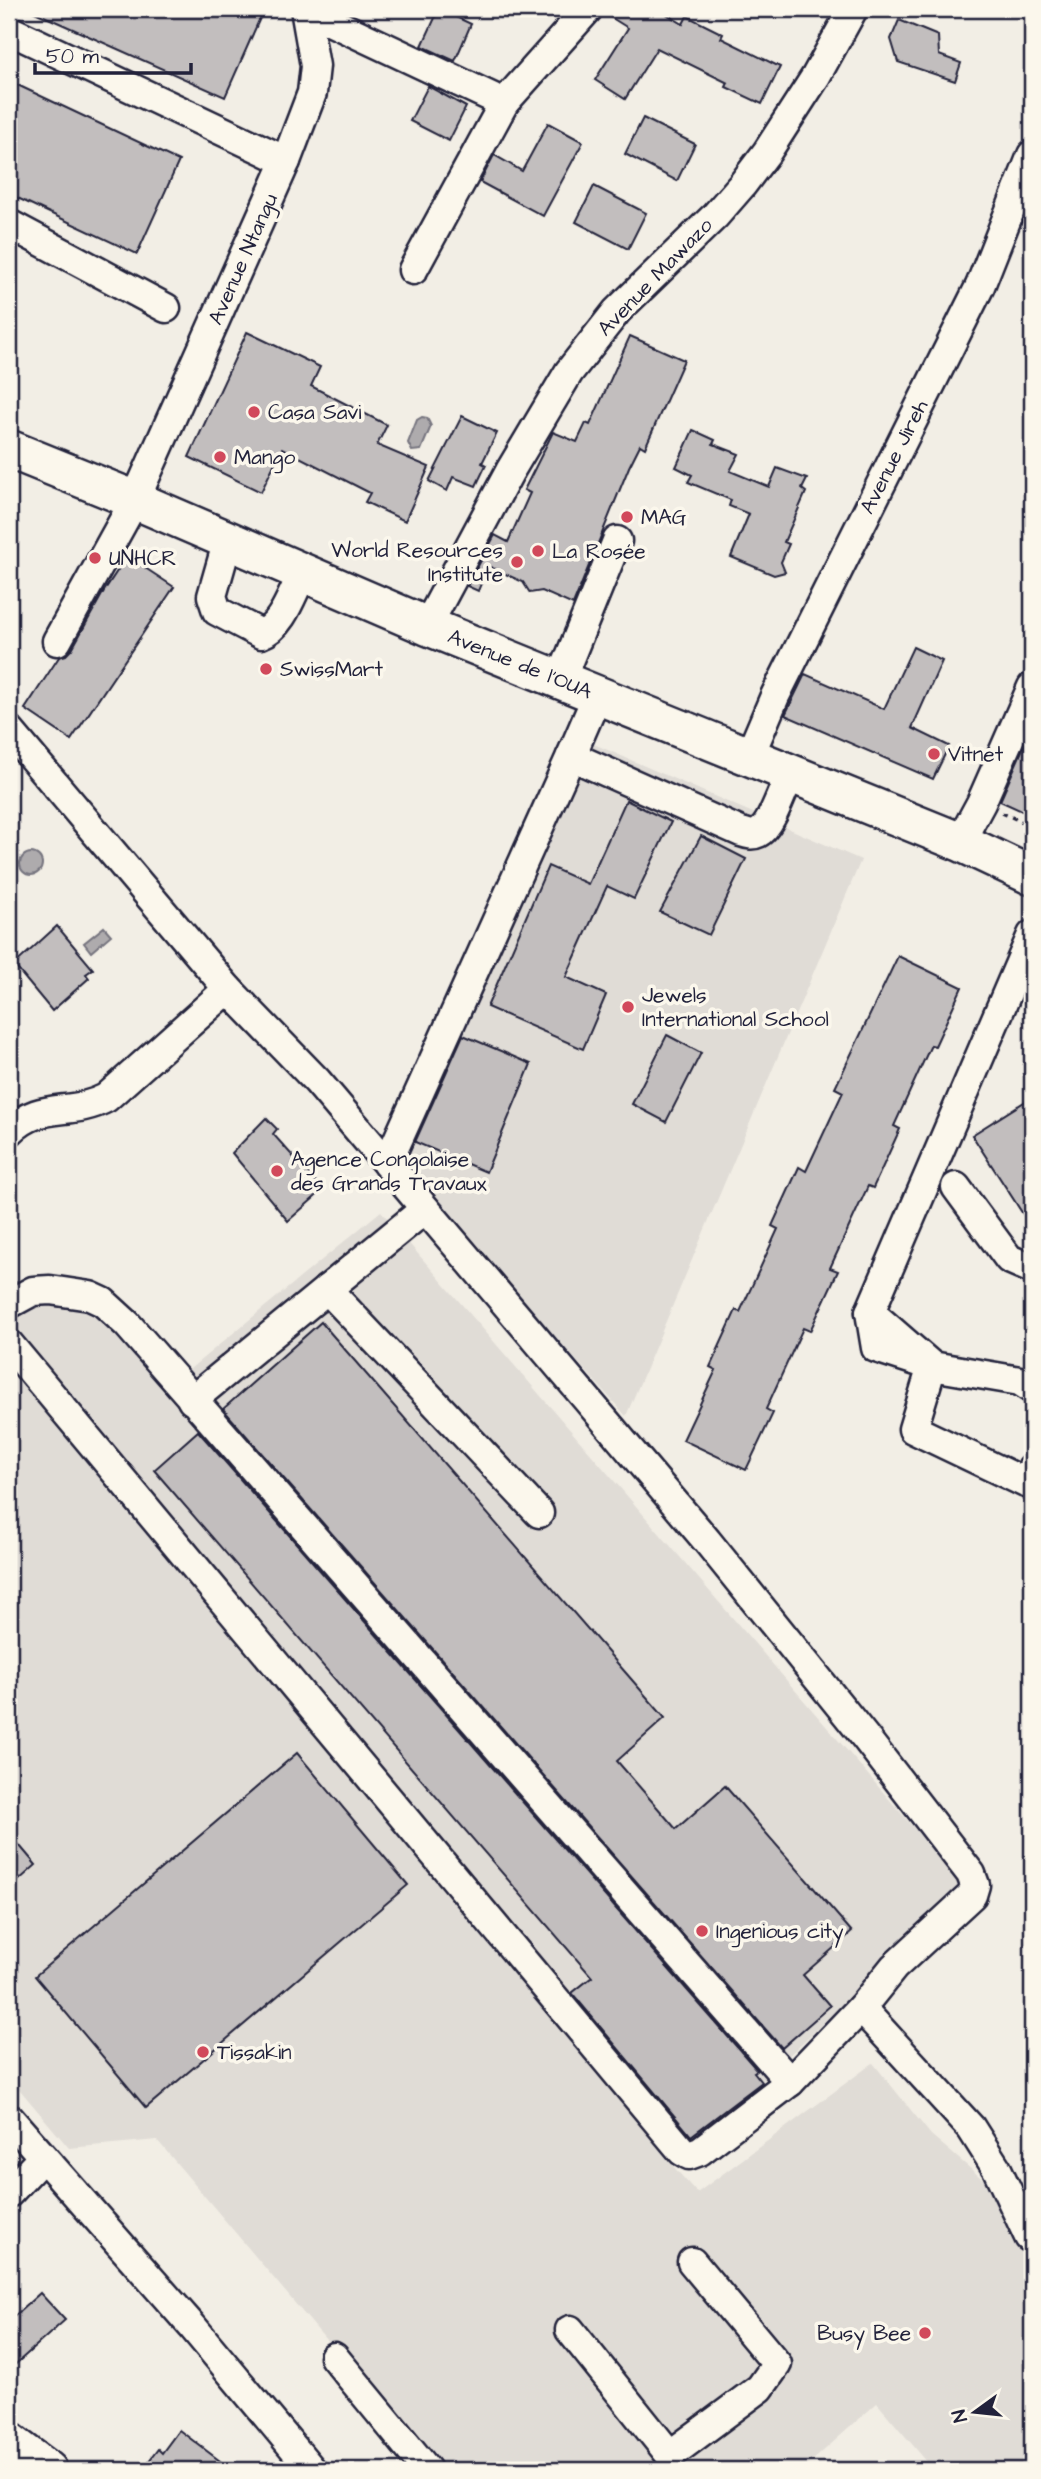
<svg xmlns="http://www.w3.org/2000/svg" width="1041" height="2479" viewBox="0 0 1041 2479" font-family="'Architects Daughter',sans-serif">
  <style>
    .built { fill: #e0dcd6 }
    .water { fill: #aeabad; stroke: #76747f; stroke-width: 2 }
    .building { fill: #c2bebe; stroke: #22223b; stroke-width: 2 }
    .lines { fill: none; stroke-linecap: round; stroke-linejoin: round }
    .minor-casing { stroke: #22223b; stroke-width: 33 }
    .major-casing { stroke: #22223b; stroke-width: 42 }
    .path { stroke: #22223b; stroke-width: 3.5; stroke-dasharray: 5 5; stroke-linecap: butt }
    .minor { stroke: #fbf7ec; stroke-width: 28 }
    .major { stroke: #fbf7ec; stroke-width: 37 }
    .poi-dot { fill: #d1495b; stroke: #fbf7ec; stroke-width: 2.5 }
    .labels { text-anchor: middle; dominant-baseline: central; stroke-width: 7; stroke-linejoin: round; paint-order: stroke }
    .street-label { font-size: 21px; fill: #22223b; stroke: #fbf7ec }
    .poi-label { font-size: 21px; fill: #22223b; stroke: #fbf7ec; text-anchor: start }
  </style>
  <rect width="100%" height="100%" fill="#f2eee5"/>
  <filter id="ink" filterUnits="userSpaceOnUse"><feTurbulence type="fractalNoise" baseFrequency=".0143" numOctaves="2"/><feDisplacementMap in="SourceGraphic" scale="14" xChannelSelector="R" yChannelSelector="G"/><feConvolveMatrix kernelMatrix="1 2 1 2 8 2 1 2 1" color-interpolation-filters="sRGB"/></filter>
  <g filter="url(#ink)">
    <!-- built -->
    <g class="built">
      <polygon points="580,738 861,860 626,1416 392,1154"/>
      <polygon points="381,1211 965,1887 683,2157 672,2165 697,2193 873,2063 931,2135 1014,2206 1032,2263 1032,2464 1017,2470 934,2470 877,2403 802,2470 436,2470 157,2140 69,2148 9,2077 9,1280 111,1293 185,1373"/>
    </g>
    <!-- water -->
    <g class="water">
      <polygon points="422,417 427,418 431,426 421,450 412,451 408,443 417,420"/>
      <circle cx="31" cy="864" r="11"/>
      <polygon points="104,927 111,935 91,952 84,943"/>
    </g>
    <!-- building -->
    <g class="building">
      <polygon points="28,9 264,9 225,97"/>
      <polygon points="439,9 471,24 455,61 422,46"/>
      <polygon points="604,9 658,9 683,24 687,16 723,34 721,38 780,67 762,104 726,87 728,83 657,48 625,99 595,80 628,28 604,13"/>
      <polygon points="899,20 938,36 939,55 961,63 955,81 898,62 891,39"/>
      <polygon points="9,81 179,161 137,254 9,194"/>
      <polygon points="428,86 466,107 449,141 410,121"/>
      <polygon points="643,118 695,144 677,181 625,154"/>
      <polygon points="548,123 583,142 543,216 480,182 494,155 522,171"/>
      <polygon points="594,186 646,213 628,249 576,222"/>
      <polygon points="247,332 320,367 311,386 387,425 377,445 429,467 405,521 365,502 370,493 282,448 261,492 189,457"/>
      <polygon points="630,336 684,360 645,448 640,445 629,467 573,605 542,591 530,593 523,582 488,566 478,591 467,586 495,535 508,542 530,493 524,490 553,432 577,442 586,423 590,425"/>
      <polygon points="462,416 497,433 482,463 486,465 476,486 453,477 447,491 429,481"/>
      <polygon points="693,430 715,440 713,444 739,454 730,471 769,487 777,468 807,479 802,489 806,492 784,542 789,544 781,562 785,572 774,575 731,557 749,514 729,506 731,500 688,482 692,475 676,467"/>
      <polygon points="127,556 174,587 71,740 25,709 59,657 66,655 72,649 104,591"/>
      <polygon points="913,647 942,661 912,728 949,746 933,779 785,715 805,674 884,709"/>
      <polygon points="1032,728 1032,791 1024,812 1000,801"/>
      <polygon points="626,800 671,822 634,899 607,886 566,977 606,995 583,1049 487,1007 548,866 588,884"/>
      <polygon points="701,836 746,859 709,935 660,912"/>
      <polygon points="57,926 93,969 86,974 89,978 52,1011 14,965"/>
      <polygon points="898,956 962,987 935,1046 931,1045 894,1126 900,1129 873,1188 868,1186 830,1268 838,1271 810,1331 803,1328 766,1409 773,1413 746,1470 683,1440 716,1370 710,1367 736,1310 740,1312 778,1229 772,1226 799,1167 806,1171 843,1092 835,1088"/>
      <polygon points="463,1035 531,1064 486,1172 415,1142"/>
      <polygon points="667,1035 701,1053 666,1122 632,1104"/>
      <polygon points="1032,1097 1032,1228 972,1135"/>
      <polygon points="266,1118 277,1129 273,1134 323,1190 288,1221 232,1153"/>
      <polygon points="321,1322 665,1718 617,1761 676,1829 725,1786 852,1932 803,1975 830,2006 782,2048 223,1409"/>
      <polygon points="198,1431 757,2070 754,2072 762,2082 691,2136 572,1993 592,1977 154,1470"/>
      <polygon points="297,1753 408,1885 146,2108 35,1976"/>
      <polygon points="9,1833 36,1865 9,1889"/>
      <polygon points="40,2293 65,2320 9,2370 9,2321"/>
      <polygon points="179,2430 232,2470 142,2470 158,2449 162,2453"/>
    </g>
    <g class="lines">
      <defs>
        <g id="minor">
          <polyline points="306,10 504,103 588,9"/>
          <polyline points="9,30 286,161"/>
          <polyline points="9,224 166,308"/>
          <polyline points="413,270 504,103"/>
          <path d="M228,540L212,596L217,611L261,634C283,626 292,593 303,573"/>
          <polyline points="427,626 510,471 569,372 617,311 715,216 742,185 767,152 816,76 853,9"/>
          <polyline points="57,641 135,500 286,161 312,93 315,66 305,9"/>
          <polyline points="560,681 617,541"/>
          <path d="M597,696L571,756L741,832C747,834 752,836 758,833C771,827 784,787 790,774"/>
          <polyline points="9,730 228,989 317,1081 707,1541 865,1737 971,1874 975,1885 972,1895 894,1967 861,2008 790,2082 700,2151 689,2155 682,2151 9,1344"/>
          <polyline points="749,757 775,696 980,286 1032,155"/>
          <polyline points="960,842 981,803 1032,687"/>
          <path d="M9,1132C40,1100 70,1117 106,1098L228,989"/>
          <polyline points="387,1164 571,756"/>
          <polyline points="956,1187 1009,1259 1032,1269"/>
          <polyline points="327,1289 539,1513"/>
          <polyline points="9,1304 33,1291 50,1290 90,1296 103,1302 127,1324 790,2082"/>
          <polyline points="870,1312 1032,935"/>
          <polyline points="932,1366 870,1312 876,1348 932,1366 1020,1381 1032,1389"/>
          <polyline points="932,1366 913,1429 1026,1483 1032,1469"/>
          <polyline points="192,1400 425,1209"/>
          <polyline points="861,2008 971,2128 997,2169 1029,2237"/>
          <polyline points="9,2118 192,2326 312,2470"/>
          <polyline points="9,2193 42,2158"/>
          <polyline points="570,2330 670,2455 760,2388 777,2364 692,2262"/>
          <polyline points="334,2357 427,2470"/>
        </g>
        <g id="major">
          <polyline points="9,449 135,500 427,626 960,842 1032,876"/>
          <polyline points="9,2441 48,2470"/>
        </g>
      </defs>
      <!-- minor casing -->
      <use href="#minor" class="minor-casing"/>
      <!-- major casing -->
      <use href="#major" class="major-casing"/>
      <!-- path -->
      <polyline class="path" points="1002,813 1032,826"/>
      <!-- minor -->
      <use href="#minor" class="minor"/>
      <!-- major -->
      <use href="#major" class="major"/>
    </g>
  </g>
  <!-- markers -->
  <g class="poi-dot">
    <circle cx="254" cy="412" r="7"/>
    <circle cx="220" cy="457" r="7"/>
    <circle cx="627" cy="517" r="7"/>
    <circle cx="538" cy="551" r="7"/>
    <circle cx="95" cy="558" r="7"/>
    <circle cx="517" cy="562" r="7"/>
    <circle cx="266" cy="669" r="7"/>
    <circle cx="934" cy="754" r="7"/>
    <circle cx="628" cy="1007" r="7"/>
    <circle cx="277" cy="1171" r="7"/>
    <circle cx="702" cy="1931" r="7"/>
    <circle cx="203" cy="2052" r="7"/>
    <circle cx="925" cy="2333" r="7"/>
  </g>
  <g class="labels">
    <!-- street labels -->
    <g class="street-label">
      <text transform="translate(243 259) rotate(-66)">Avenue Ntangu</text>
      <text transform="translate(655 277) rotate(-46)">Avenue Mawazo</text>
      <text transform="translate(894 457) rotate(-63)">Avenue Jireh</text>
      <text transform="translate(520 664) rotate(22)">Avenue de l’OUA</text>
    </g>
    <!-- poi labels -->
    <g class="poi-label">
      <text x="268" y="412">Casa Savi</text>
      <text x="234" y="457">Mango</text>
      <text x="641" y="517">MAG</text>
      <text x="503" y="550" text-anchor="end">World Resources<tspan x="503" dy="24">Institute</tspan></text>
      <text x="552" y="551">La Rosée</text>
      <text x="109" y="558">UNHCR</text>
      <text x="280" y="669">SwissMart</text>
      <text x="948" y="754">Vitnet</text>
      <text x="642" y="995">Jewels<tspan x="642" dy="24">International School</tspan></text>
      <text x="291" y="1159">Agence Congolaise<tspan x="291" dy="24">des Grands Travaux</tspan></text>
      <text x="716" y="1931">Ingenious city</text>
      <text x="217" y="2052">Tissakin</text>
      <text x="911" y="2333" text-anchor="end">Busy Bee</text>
    </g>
  </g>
  <!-- margin -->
  <rect width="1041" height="2479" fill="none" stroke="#fbf7ec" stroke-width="35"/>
  <rect x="18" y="18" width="1006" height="2444" fill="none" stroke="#22223b" stroke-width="2.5" filter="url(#ink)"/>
  <!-- north arrow -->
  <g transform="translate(975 2412) rotate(255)" stroke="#fbf7ec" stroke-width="5" paint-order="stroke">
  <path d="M0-5L12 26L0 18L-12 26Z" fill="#22223b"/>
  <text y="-10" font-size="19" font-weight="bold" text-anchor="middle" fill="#22223b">N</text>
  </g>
  <!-- scale -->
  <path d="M35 63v10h156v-10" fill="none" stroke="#22223b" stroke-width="3.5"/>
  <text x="46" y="63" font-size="21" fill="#22223b" stroke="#fbf7ec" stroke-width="5" paint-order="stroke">50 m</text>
</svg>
